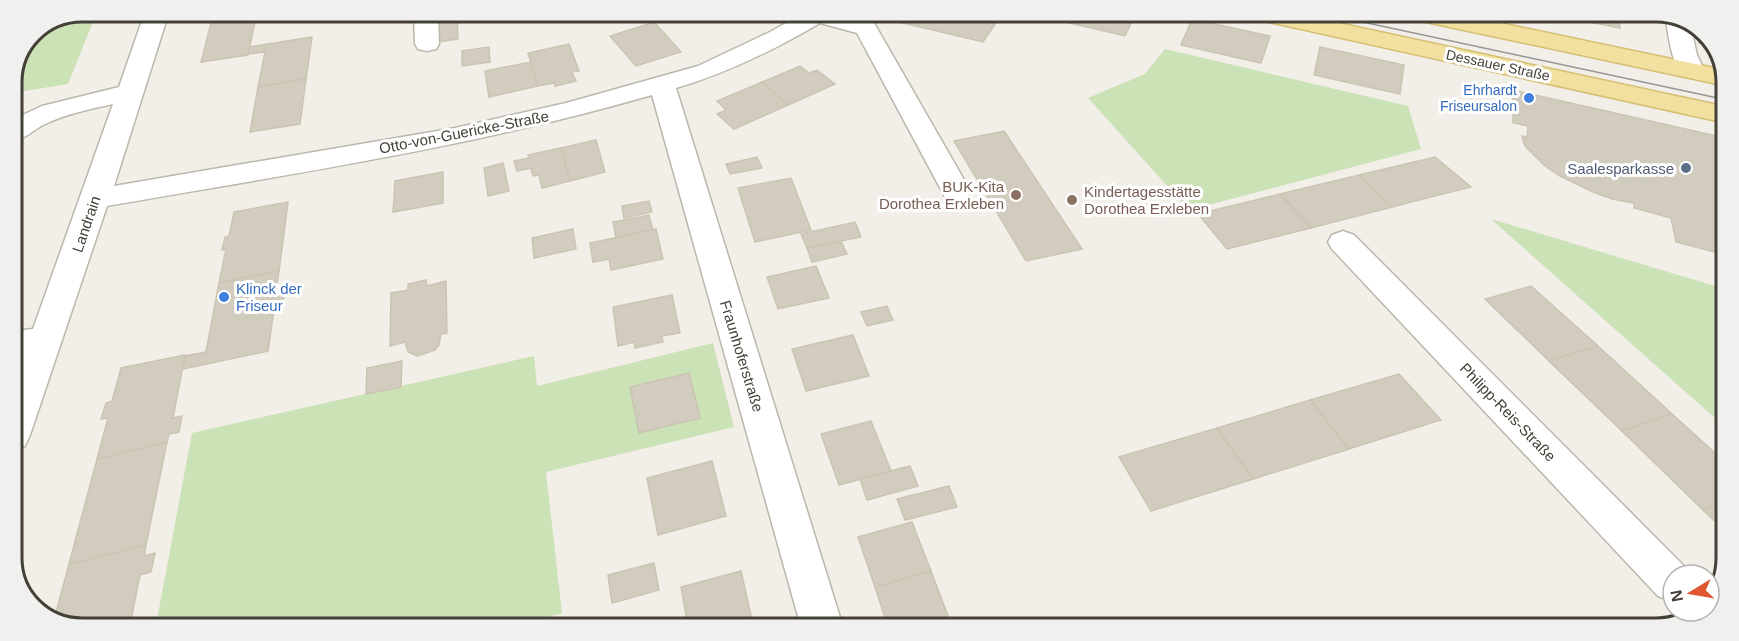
<svg xmlns="http://www.w3.org/2000/svg" width="1739" height="641" viewBox="0 0 1739 641" font-family="Arial,sans-serif">
  <style>
    .green { fill: #cbe1b6 }
    .building { fill: #d2ccbf; stroke: #ccc4b3; stroke-width: 1.5 }
    .lines { fill: none; stroke-linecap: round; stroke-linejoin: round }
    .minor-casing { stroke: #bcb7ac; stroke-width: 3 }
    .major-casing { stroke: #d5be73; stroke-width: 3 }
    .minor { fill: #fff; fill-rule: evenodd }
    .major { fill: #f2e0a1; fill-rule: evenodd }
    .tram { stroke: #969696; stroke-width: 1.5 }
    .shop-dot { fill: #3f7fe0; stroke: #fff; stroke-width: 2 }
    .service-dot { fill: #5c6f8a; stroke: #fff; stroke-width: 2 }
    .education-dot { fill: #8d6e63; stroke: #fff; stroke-width: 2 }
    .labels { text-anchor: middle; dominant-baseline: central; stroke-width: 6; stroke-linejoin: round; paint-order: stroke }
    .far-street-label { font-size: 14px; fill: #444037; stroke: #fff }
    .far-shop-label { font-size: 14px; fill: #366cbe; stroke: #fff; text-anchor: end }
    .street-label { font-size: 15px; fill: #444037; stroke: #fff }
    .service-label { font-size: 15px; fill: #4e5e75; stroke: #fff; text-anchor: end }
    .education-label { font-size: 15px; fill: #785e54; stroke: #fff; text-anchor: end }
    .shop-label { font-size: 15px; fill: #366cbe; stroke: #fff; text-anchor: start }
    .rim { fill: none; stroke: #444037; stroke-width: 3 }
  </style>
  <rect width="100%" height="100%" fill="#f2efe8"/>
  <!-- green -->
  <g class="green">
    <polygon points="82,12 97,12 68,84 12,93 12,78 33,32"/>
    <polygon points="1165,49 1408,106 1421,149 1189,210 1088,98 1145,74"/>
    <polygon points="1491,219 1725,289 1724,426"/>
    <polygon points="713,343 734,427 546,472 562,613 515,626 156,625 192,433 534,356 537,386"/>
  </g>
  <!-- building -->
  <g class="building">
    <polygon points="214,12 257,12 256,17 211,23"/>
    <polygon points="437,13 457,13 458,39 438,42"/>
    <polygon points="624,13 660,13 651,21"/>
    <polygon points="865,14 1002,14 983,42"/>
    <polygon points="1031,14 1135,15 1125,36"/>
    <polygon points="1559,16 1619,16 1620,28"/>
    <polygon points="256,17 248,55 201,62 211,23"/>
    <polygon points="1192,19 1270,36 1261,63 1181,45"/>
    <polygon points="654,22 681,52 636,66 610,36"/>
    <polygon points="1695,27 1712,39 1715,47 1699,43"/>
    <polygon points="312,37 306,79 258,87 265,52 248,54 250,47"/>
    <polygon points="569,44 579,71 572,72 576,81 555,86 554,83 538,86 528,53"/>
    <polygon points="489,47 490,62 462,66 462,51"/>
    <polygon points="1320,47 1404,65 1400,94 1314,75"/>
    <polygon points="531,62 538,86 489,97 485,71"/>
    <polygon points="800,66 809,73 817,70 835,84 788,105 762,82"/>
    <polygon points="306,79 300,124 250,132 258,87"/>
    <polygon points="762,82 788,105 734,129 717,114 726,110 717,101"/>
    <polygon points="1513,90 1726,138 1726,255 1676,242 1671,218 1634,208 1634,203 1612,199 1593,192 1560,176 1545,166 1525,146 1522,136 1527,137 1528,126 1513,123"/>
    <polygon points="1004,131 1082,249 1026,261 954,141"/>
    <polygon points="596,140 605,172 570,181 561,148"/>
    <polygon points="561,148 570,181 542,188 539,175 533,176 531,168 517,171 514,161 529,158 528,155"/>
    <polygon points="757,157 762,168 730,174 726,164"/>
    <polygon points="1435,157 1471,187 1392,207 1359,175"/>
    <polygon points="503,163 509,191 488,196 484,168"/>
    <polygon points="443,172 443,203 393,212 395,181"/>
    <polygon points="1359,175 1392,207 1311,228 1280,194"/>
    <polygon points="791,178 811,230 755,242 738,188"/>
    <polygon points="1280,194 1311,228 1227,249 1198,214"/>
    <polygon points="649,201 652,212 624,218 622,206"/>
    <polygon points="288,202 279,271 219,283 226,249 222,250 225,237 229,236 234,212"/>
    <polygon points="649,215 653,230 616,238 613,222"/>
    <polygon points="855,222 861,237 807,248 801,234"/>
    <polygon points="573,229 576,249 534,258 532,238"/>
    <polygon points="656,229 663,259 611,270 609,259 593,262 590,243"/>
    <polygon points="841,241 847,254 812,262 807,248"/>
    <polygon points="816,266 829,298 778,309 767,277"/>
    <polygon points="279,271 275,297 284,295 282,308 274,310 268,351 183,369 185,356 206,352 219,283"/>
    <polygon points="426,280 427,286 446,281 447,333 441,334 439,345 435,350 417,356 408,352 405,342 390,346 391,293 408,290 408,284"/>
    <polygon points="1531,286 1598,346 1549,361 1485,299"/>
    <polygon points="672,295 680,333 662,336 663,342 635,348 634,342 618,346 613,307"/>
    <polygon points="887,306 893,320 867,326 861,312"/>
    <polygon points="853,335 869,376 806,391 792,349"/>
    <polygon points="1598,346 1672,414 1622,431 1549,361"/>
    <polygon points="185,355 173,418 182,416 179,432 169,434 167,442 97,459 108,418 101,419 106,403 112,401 121,368"/>
    <polygon points="402,361 401,387 366,394 367,368"/>
    <polygon points="689,373 700,418 639,433 630,387"/>
    <polygon points="1399,374 1441,420 1349,449 1310,400"/>
    <polygon points="1310,400 1349,449 1253,479 1217,428"/>
    <polygon points="1672,414 1724,461 1724,503 1703,510 1622,431"/>
    <polygon points="871,421 891,471 839,485 821,434"/>
    <polygon points="1217,428 1253,479 1151,511 1119,457"/>
    <polygon points="167,442 146,545 69,564 97,459"/>
    <polygon points="712,461 726,516 658,535 647,478"/>
    <polygon points="910,466 918,486 867,500 860,479"/>
    <polygon points="949,486 957,507 905,520 897,499"/>
    <polygon points="1724,503 1724,530 1703,510"/>
    <polygon points="912,522 931,571 875,587 858,537"/>
    <polygon points="146,545 144,556 155,553 151,572 140,575 130,625 59,625 49,618 55,616 69,564"/>
    <polygon points="654,563 659,590 612,603 608,575"/>
    <polygon points="741,571 753,624 744,627 688,627 681,587"/>
    <polygon points="931,571 951,624 939,627 888,627 875,587"/>
  </g>
  <g class="lines">
    <defs>
      <g id="minor">
        <path d="M145,12H169L114,186L455,128L566,103L698,66L770,32L802,14H840L874,23L971,192L966,199L956,201L946,199L857,33L820,23C774,50 727,73 676,88L843,627H801L652,95C473,147 290,174 107,206L30,435L25,446L12,450V385L23,355L12,357V331L33,329L113,104C90,109 66,114 45,124C33,130 25,139 12,142V120L42,106L119,87Z"/>
        <polygon points="414,13 438,13 439,44 436,49 427,51 418,49 415,44"/>
        <path d="M1665,16H1680L1690,23L1697,55L1704,70L1700,75L1691,78L1682,75C1670,58 1669,36 1665,16Z"/>
        <polygon points="1343,231 1354,235 1688,570 1690,575 1673,575 1673,602 1658,596 1332,249 1328,242 1332,235"/>
      </g>
      <g id="major">
        <polygon points="1257,15 1301,15 1727,107 1726,123 1269,22 1261,20"/>
        <polygon points="1414,15 1462,15 1724,70 1727,86 1426,22 1418,20"/>
      </g>
    </defs>
    <!-- minor casing -->
    <use href="#minor" class="minor-casing"/>
    <!-- major casing -->
    <use href="#major" class="major-casing"/>
    <!-- minor -->
    <use href="#minor" class="minor"/>
    <!-- major -->
    <use href="#major" class="major"/>
    <!-- tram -->
    <polyline class="tram" points="1330,15 1727,100"/>
  </g>
  <!-- markers -->
  <g class="shop-dot">
    <circle cx="1529" cy="98" r="6"/>
    <circle cx="224" cy="297" r="6"/>
  </g>
  <circle class="service-dot" cx="1686" cy="168" r="6"/>
  <g class="education-dot">
    <circle cx="1016" cy="195" r="6"/>
    <circle cx="1072" cy="200" r="6"/>
  </g>
  <g class="labels">
    <!-- far-street labels -->
    <g class="far-street-label">
      <text transform="translate(1498 65) rotate(12)">Dessauer Straße</text>
    </g>
    <!-- far-shop labels -->
    <g class="far-shop-label">
      <text x="1517" y="90">Ehrhardt<tspan x="1517" dy="16">Friseursalon</tspan></text>
    </g>
    <!-- street labels -->
    <g class="street-label">
      <text transform="translate(464 132) rotate(-11)">Otto-von-Guericke-Straße</text>
      <text transform="translate(86 224) rotate(-71)">Landrain</text>
      <text transform="translate(742 356) rotate(73)">Fraunhoferstraße</text>
      <text transform="translate(1508 412) rotate(46)">Philipp-Reis-Straße</text>
    </g>
    <!-- service labels -->
    <g class="service-label">
      <text x="1674" y="168">Saalesparkasse</text>
    </g>
    <!-- education labels -->
    <g class="education-label">
      <text x="1004" y="186">BUK-Kita<tspan x="1004" dy="17">Dorothea Erxleben</tspan></text>
      <text x="1084" y="191" text-anchor="start">Kindertagesstätte<tspan x="1084" dy="17">Dorothea Erxleben</tspan></text>
    </g>
    <!-- shop labels -->
    <g class="shop-label">
      <text x="236" y="288">Klinck der<tspan x="236" dy="17">Friseur</tspan></text>
    </g>
  </g>
  <!-- crop -->
  <path d="M0 0H1739V641H0ZM82 22H1656A60 60 0 0 1 1716 82V558A60 60 0 0 1 1656 618H82A60 60 0 0 1 22 558V82A60 60 0 0 1 82 22Z" fill="#f0f0ef" fill-rule="evenodd"/>
  <path class="rim" d="M82 22H1656A60 60 0 0 1 1716 82V558A60 60 0 0 1 1656 618H82A60 60 0 0 1 22 558V82A60 60 0 0 1 82 22Z"/>
  <!-- north arrow -->
  <g transform="translate(1691 593) rotate(259)"><circle r="28" fill="#ffffff" stroke="#b4b3af" stroke-width="1.5"/>
  <path d="M0-4.5L10 22L0 15L-10 22Z" fill="#e05631"/>
  <text y="-9" font-size="16" font-weight="bold" text-anchor="middle" fill="#444037">N</text>
  </g>
</svg>
